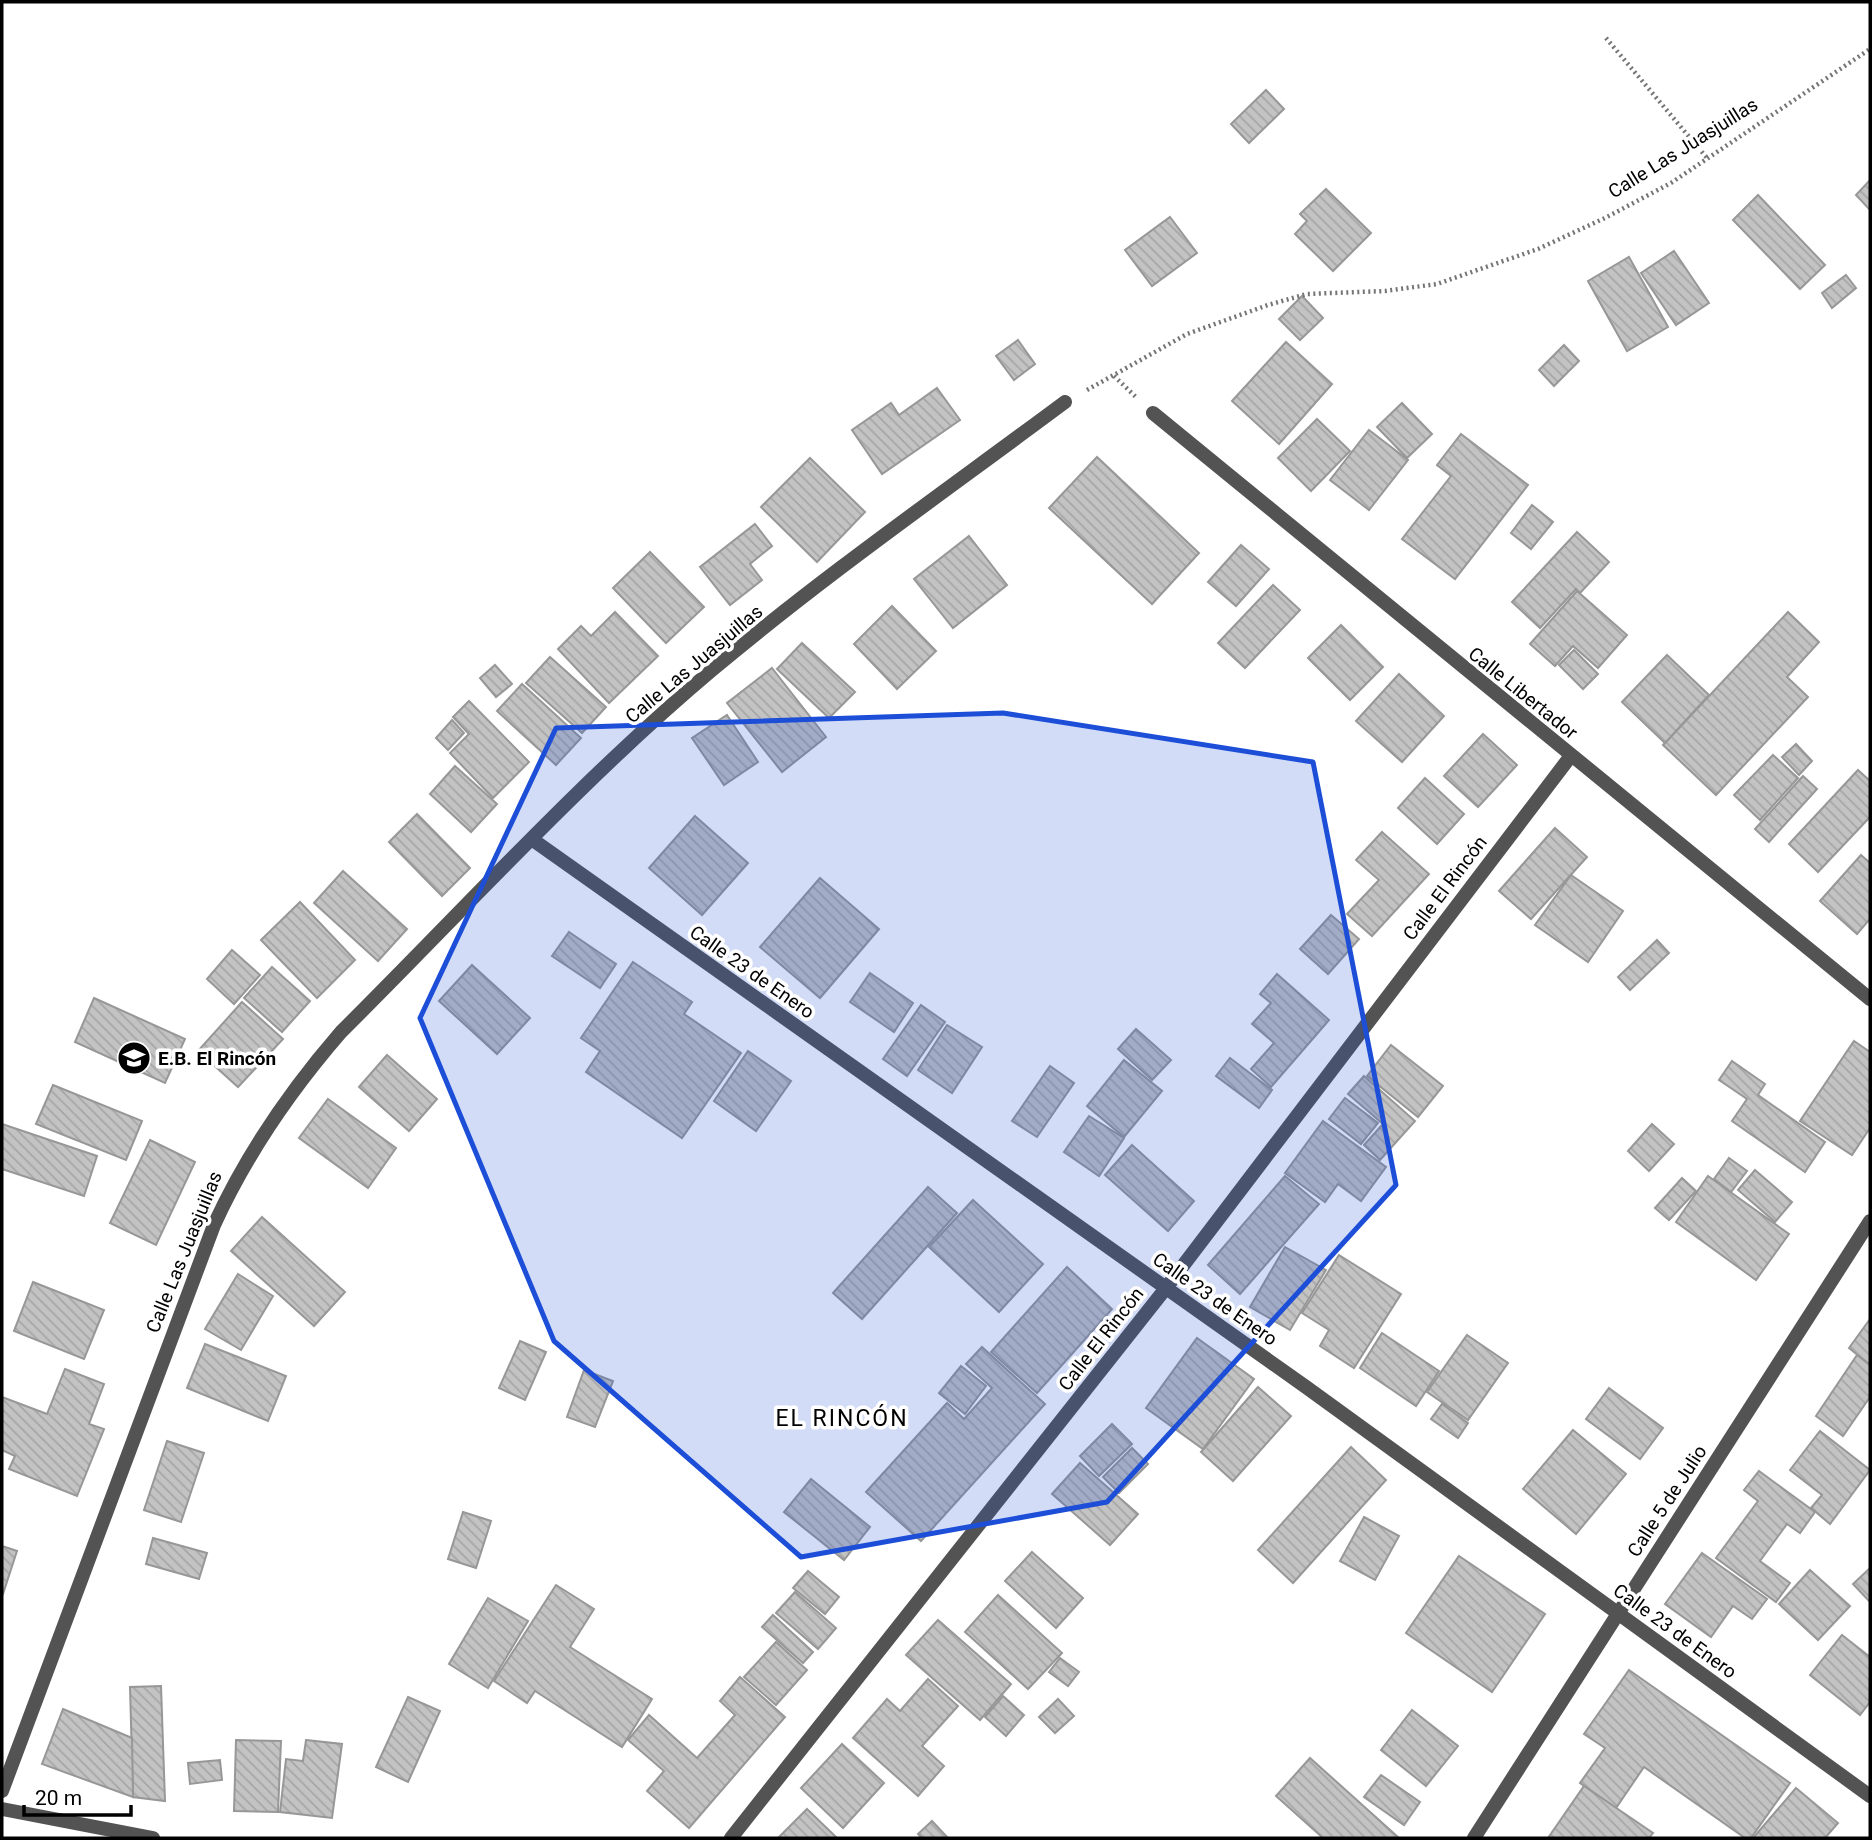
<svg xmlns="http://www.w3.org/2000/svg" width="1872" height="1840" viewBox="0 0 1872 1840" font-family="Roboto,sans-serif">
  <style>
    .building { fill: url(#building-back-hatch); stroke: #979797; stroke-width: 2 }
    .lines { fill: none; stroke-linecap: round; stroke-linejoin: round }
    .path { stroke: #757575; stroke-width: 4.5; stroke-dasharray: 2 3.5; stroke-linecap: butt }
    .street { stroke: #535353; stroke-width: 14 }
    .marked { fill: #1d4ed8; fill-opacity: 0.2; stroke: #1d4ed8; stroke-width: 5; stroke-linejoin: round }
    .labels { text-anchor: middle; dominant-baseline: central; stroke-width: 7; stroke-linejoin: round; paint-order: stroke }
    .street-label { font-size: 19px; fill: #000; stroke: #fff }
    .poi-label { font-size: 19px; font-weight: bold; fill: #000; stroke: #fff; text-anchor: start }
    .quarter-label { font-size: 23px; letter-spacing: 2px; fill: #000; stroke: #fff }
  </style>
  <defs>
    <pattern id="building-back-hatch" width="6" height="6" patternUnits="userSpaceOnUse" patternTransform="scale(1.75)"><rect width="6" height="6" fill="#c3c3c3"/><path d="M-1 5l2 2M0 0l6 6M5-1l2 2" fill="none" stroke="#a6a6a6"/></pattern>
  </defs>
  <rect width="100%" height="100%" fill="#fff"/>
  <!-- building -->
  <g class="building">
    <polygon points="1266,90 1284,109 1249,143 1231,124"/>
    <polygon points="1870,180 1870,210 1856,195"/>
    <polygon points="1326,189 1371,233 1333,271 1295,234 1307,221 1300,214"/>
    <polygon points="1758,195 1825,265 1800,289 1733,220"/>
    <polygon points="1170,217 1197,253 1152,286 1125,250"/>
    <polygon points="1674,251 1709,303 1676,325 1641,273"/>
    <polygon points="1629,257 1668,327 1627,351 1588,281"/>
    <polygon points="1846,275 1856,288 1832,308 1822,293"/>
    <polygon points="1302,296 1323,318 1300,340 1279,319"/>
    <polygon points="1018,340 1035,364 1014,380 996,356"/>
    <polygon points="1286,342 1332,384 1279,444 1232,401"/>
    <polygon points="1564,345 1579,361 1554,386 1539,370"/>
    <polygon points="937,388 960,420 882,474 852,430 891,403 899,415"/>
    <polygon points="1402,403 1432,434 1407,458 1377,427"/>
    <polygon points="1317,419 1350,451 1311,491 1278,458"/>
    <polygon points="1369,430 1408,460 1369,510 1330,480"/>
    <polygon points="1461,434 1528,485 1455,579 1402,539 1451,476 1437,465"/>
    <polygon points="1097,457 1199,553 1152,604 1049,508"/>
    <polygon points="810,458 865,512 817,562 761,507"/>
    <polygon points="1532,505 1553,522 1531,549 1511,533"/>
    <polygon points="755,524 772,546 750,564 762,580 730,605 700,567"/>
    <polygon points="1577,532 1609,562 1580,593 1576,589 1540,628 1512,602"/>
    <polygon points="969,536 1007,585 953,628 914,579"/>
    <polygon points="1241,545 1269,569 1236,606 1208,582"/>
    <polygon points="650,552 704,607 666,643 613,588"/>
    <polygon points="1273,585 1300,610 1245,668 1218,643"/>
    <polygon points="1577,591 1627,635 1598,668 1573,646 1555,666 1530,644"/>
    <polygon points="892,606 936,651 897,689 854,644"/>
    <polygon points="615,612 658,656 609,703 558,649 581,626 591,636"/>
    <polygon points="1788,612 1819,642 1787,677 1808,697 1716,795 1663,745"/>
    <polygon points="1341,625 1383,667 1350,700 1308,658"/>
    <polygon points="802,643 855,692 829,718 777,669"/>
    <polygon points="1574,650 1598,674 1583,689 1559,665"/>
    <polygon points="1667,655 1709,695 1665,743 1622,702"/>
    <polygon points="550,657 606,707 582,733 526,683"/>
    <polygon points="495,665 512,684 496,697 480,678"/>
    <polygon points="772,668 826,737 782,772 727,703"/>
    <polygon points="1399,674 1444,716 1402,762 1356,721"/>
    <polygon points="522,684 581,738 556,765 497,711"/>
    <polygon points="469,701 529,762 493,798 450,753 469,734 453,717"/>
    <polygon points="727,715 758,762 724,785 692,738"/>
    <polygon points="452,720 464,733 448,750 436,738"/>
    <polygon points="1483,734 1517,765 1478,807 1444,776"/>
    <polygon points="1796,744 1812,761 1799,775 1782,757"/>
    <polygon points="1773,755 1798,778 1760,820 1734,795"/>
    <polygon points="455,766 497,804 471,832 430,794"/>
    <polygon points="1858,770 1870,781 1870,817 1818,872 1789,844"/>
    <polygon points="1803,776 1817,789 1769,842 1755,829"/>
    <polygon points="1425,778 1464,814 1437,844 1398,808"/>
    <polygon points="417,814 470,868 442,896 389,842"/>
    <polygon points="695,816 748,863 702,915 649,868"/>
    <polygon points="1555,828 1587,857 1531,919 1499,891"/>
    <polygon points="1382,832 1429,874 1372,936 1347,914 1379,880 1356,860"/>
    <polygon points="1861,855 1870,863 1870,919 1857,934 1820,901"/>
    <polygon points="343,871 407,929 378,961 314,903"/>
    <polygon points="1571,875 1623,911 1588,962 1535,925"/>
    <polygon points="820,878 879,929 820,998 760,947"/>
    <polygon points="300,902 355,960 317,998 261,940"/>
    <polygon points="1331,915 1359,939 1328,974 1300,949"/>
    <polygon points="569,932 616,964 600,988 552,956"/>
    <polygon points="1657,940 1669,953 1630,990 1618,977"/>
    <polygon points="232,950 260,975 234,1004 207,979"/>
    <polygon points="633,962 692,1002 684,1014 741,1053 682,1138 586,1072 600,1051 581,1038"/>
    <polygon points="472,965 530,1018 497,1054 439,1001"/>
    <polygon points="272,967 310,1001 282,1032 244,998"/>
    <polygon points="870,973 913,1003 894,1032 850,1002"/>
    <polygon points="1277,974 1329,1020 1271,1087 1251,1069 1274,1043 1252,1024 1271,1003 1260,994"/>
    <polygon points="94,998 185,1039 165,1083 75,1042"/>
    <polygon points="242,1002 283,1039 238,1087 198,1051"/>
    <polygon points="921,1005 945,1022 907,1076 883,1059"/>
    <polygon points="947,1025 982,1047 952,1093 918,1070"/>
    <polygon points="1136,1029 1171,1060 1152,1080 1118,1049"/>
    <polygon points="1854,1041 1870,1052 1870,1128 1852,1155 1800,1121"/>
    <polygon points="1391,1045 1443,1086 1418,1117 1367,1076"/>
    <polygon points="748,1051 791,1081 756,1131 714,1101"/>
    <polygon points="387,1055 437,1099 409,1131 359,1087"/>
    <polygon points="1230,1058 1272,1090 1259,1108 1216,1076"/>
    <polygon points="1124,1060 1162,1091 1124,1137 1087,1106"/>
    <polygon points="1732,1061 1765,1084 1758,1095 1825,1142 1805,1172 1732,1121 1747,1099 1719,1080"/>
    <polygon points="1050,1066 1074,1083 1037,1137 1012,1121"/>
    <polygon points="1364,1076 1415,1121 1380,1160 1364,1145 1383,1124 1348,1094"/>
    <polygon points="53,1085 142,1121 126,1160 36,1124"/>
    <polygon points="1345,1098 1378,1123 1361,1144 1329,1119"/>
    <polygon points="328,1099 396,1148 368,1188 299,1138"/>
    <polygon points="1089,1116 1124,1138 1099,1176 1064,1152"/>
    <polygon points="1323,1121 1386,1167 1361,1201 1338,1184 1325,1202 1285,1173"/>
    <polygon points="2,1124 97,1156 84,1196 2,1169"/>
    <polygon points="1652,1124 1674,1144 1649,1171 1628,1151"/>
    <polygon points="150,1140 195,1162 156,1245 110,1223"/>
    <polygon points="1132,1145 1194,1201 1168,1231 1105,1175"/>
    <polygon points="1729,1158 1747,1171 1731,1192 1714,1179"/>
    <polygon points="1755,1170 1792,1202 1775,1222 1738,1190"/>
    <polygon points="1285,1176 1319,1204 1240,1294 1208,1265"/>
    <polygon points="1708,1176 1789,1234 1756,1280 1676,1222"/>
    <polygon points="1682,1178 1696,1191 1669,1220 1655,1208"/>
    <polygon points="928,1187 957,1213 862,1319 833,1293"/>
    <polygon points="973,1200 1043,1264 999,1312 929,1247"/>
    <polygon points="262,1217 345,1292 314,1326 231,1251"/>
    <polygon points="1285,1247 1326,1270 1290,1330 1250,1307"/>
    <polygon points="1339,1255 1401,1294 1354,1368 1320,1346 1329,1330 1302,1313"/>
    <polygon points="1067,1267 1112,1309 1037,1393 991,1352"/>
    <polygon points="238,1274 273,1296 241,1350 205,1329"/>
    <polygon points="33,1282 104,1310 84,1359 14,1331"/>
    <polygon points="1870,1319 1870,1365 1849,1348"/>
    <polygon points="1382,1333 1439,1371 1416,1406 1360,1368"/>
    <polygon points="1467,1335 1508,1363 1468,1420 1427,1392"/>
    <polygon points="1197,1338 1254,1379 1203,1449 1146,1408"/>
    <polygon points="520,1341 546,1352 525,1400 499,1388"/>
    <polygon points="205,1344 286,1376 268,1421 187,1388"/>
    <polygon points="982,1347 1045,1404 921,1541 866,1492 947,1403 964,1419 992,1388 966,1364"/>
    <polygon points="1857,1355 1870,1365 1870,1397 1843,1436 1816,1416"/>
    <polygon points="961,1366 986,1386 965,1414 939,1393"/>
    <polygon points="65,1369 104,1384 89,1424 104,1429 77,1496 9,1469 15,1456 2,1450 2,1397 47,1414"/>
    <polygon points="584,1370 613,1381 595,1427 567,1417"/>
    <polygon points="1258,1387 1291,1416 1233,1481 1201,1452"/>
    <polygon points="1609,1388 1663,1428 1640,1459 1586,1419"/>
    <polygon points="1442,1404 1468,1423 1458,1438 1431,1419"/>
    <polygon points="1112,1424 1132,1444 1099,1476 1080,1456"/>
    <polygon points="1573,1430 1626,1474 1576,1534 1523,1489"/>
    <polygon points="1820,1431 1870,1470 1830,1524 1811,1508 1822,1495 1790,1470"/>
    <polygon points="167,1441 204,1453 181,1522 144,1510"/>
    <polygon points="1351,1447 1386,1480 1293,1583 1258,1550"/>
    <polygon points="1132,1448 1148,1464 1119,1493 1103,1477"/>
    <polygon points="1080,1463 1138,1514 1110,1545 1052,1494"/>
    <polygon points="1759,1471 1815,1512 1800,1533 1787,1524 1760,1561 1790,1583 1776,1602 1716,1558 1758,1501 1744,1490"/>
    <polygon points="811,1479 870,1527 844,1560 784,1512"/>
    <polygon points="463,1512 491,1521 476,1568 448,1559"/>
    <polygon points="1364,1517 1399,1536 1375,1580 1340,1561"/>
    <polygon points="153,1538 207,1553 199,1579 146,1564"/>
    <polygon points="2,1546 17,1551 3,1594 2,1594"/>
    <polygon points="1032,1552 1083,1598 1056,1628 1005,1581"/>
    <polygon points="1702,1553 1767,1599 1752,1619 1733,1606 1711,1637 1665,1604"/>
    <polygon points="1459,1556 1545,1614 1492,1692 1406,1633"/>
    <polygon points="1870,1568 1870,1602 1853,1584"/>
    <polygon points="1810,1570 1850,1606 1818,1640 1779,1604"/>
    <polygon points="808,1571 839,1597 825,1614 793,1588"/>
    <polygon points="556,1585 594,1609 570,1647 652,1699 622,1747 535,1691 527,1703 494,1681"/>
    <polygon points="795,1592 836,1628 818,1649 776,1613"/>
    <polygon points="998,1595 1062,1653 1028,1689 965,1632"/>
    <polygon points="488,1598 528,1621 488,1688 449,1664"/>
    <polygon points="773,1615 813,1652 803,1663 762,1627"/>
    <polygon points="938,1620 1011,1684 980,1720 906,1655"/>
    <polygon points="1842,1635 1870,1657 1870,1702 1860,1715 1810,1675"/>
    <polygon points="776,1642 807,1670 776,1705 744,1677"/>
    <polygon points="1060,1658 1079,1672 1068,1686 1049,1672"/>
    <polygon points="1629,1670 1790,1783 1751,1838 1745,1838 1644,1767 1616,1808 1580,1783 1605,1748 1584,1734"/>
    <polygon points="740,1677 785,1717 689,1828 647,1791 664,1771 628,1740 649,1715 697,1758 735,1715 720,1701"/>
    <polygon points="928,1679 958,1706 922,1746 944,1766 918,1796 853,1738 887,1699 900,1711"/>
    <polygon points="161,1686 165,1801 133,1797 130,1687"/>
    <polygon points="1003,1696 1024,1715 1006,1736 985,1717"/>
    <polygon points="408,1697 440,1711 408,1782 376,1767"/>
    <polygon points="1058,1699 1074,1716 1055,1733 1039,1717"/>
    <polygon points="63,1709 132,1738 133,1797 42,1764"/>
    <polygon points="1412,1710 1458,1746 1426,1786 1381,1750"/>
    <polygon points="236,1740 281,1741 278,1812 234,1811"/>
    <polygon points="306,1740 342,1744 332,1818 280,1812 286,1759 303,1761"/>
    <polygon points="842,1744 884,1783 843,1828 801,1788"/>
    <polygon points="1310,1758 1398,1837 1397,1838 1323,1838 1276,1796"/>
    <polygon points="220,1760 222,1780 190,1784 188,1763"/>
    <polygon points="1381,1775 1420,1802 1404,1825 1364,1797"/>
    <polygon points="1584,1786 1653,1833 1649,1838 1548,1838"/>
    <polygon points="1796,1788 1838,1823 1825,1838 1753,1838"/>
    <polygon points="807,1809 837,1838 778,1838"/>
    <polygon points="932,1821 948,1838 922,1838 918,1834"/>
  </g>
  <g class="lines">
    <!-- path -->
    <g class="path">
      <polyline points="1606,38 1707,158"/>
      <polyline points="1114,376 1137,398"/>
      <polyline points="1087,390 1187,334 1268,305 1307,294 1385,291 1437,284 1538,249 1605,218 1671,183 1870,49"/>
    </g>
    <!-- street -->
    <g class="street">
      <polyline points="1153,413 1870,999"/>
      <polyline points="533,840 1306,1387 1870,1796"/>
      <path d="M2,1791L214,1225C247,1153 289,1092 341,1032C463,911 580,781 712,670C825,575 947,490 1065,402"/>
      <polyline points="2,1809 153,1838"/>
      <polyline points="731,1838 1166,1288 1570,757"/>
      <polyline points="1474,1838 1870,1221"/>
    </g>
  </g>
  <!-- marked area -->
  <path class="marked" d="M1003,713L1313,762L1396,1185L1107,1502L801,1557L554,1341L420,1018L556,728Z"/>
  <!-- icons -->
  <defs>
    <symbol id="school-disc" viewBox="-11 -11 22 22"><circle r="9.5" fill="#000" stroke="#fff"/><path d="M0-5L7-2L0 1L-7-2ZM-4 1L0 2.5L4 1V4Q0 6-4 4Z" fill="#fff"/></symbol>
  </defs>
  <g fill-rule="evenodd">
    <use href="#school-disc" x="115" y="1039" width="38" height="38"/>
  </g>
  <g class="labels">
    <!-- street labels -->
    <g class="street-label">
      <text transform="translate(1683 148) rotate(-32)">Calle Las Juasjuillas</text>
      <text transform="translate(694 664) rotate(-40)">Calle Las Juasjuillas</text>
      <text transform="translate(1523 693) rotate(39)">Calle Libertador</text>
      <text transform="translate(1445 888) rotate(-53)">Calle El Rincón</text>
      <text transform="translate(752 972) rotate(35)">Calle 23 de Enero</text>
      <text transform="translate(184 1252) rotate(-68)">Calle Las Juasjuillas</text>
      <text transform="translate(1215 1299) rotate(35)">Calle 23 de Enero</text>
      <text transform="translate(1101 1339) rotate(-52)">Calle El Rincón</text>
      <text transform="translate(1667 1501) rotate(-57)">Calle 5 de Julio</text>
      <text transform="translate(1675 1631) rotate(36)">Calle 23 de Enero</text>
    </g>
    <!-- poi labels -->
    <g class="poi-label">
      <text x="158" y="1058">E.B. El Rincón</text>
    </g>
    <!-- quarter labels -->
    <g class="quarter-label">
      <text x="842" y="1418">EL RINCÓN</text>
    </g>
  </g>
  <!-- border -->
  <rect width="1872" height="1840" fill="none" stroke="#000000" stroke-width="7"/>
  <!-- scale -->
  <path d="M24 1805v10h107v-10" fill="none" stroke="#000000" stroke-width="3.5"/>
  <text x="35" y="1805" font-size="21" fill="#000000" stroke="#ffffff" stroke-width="5" paint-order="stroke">20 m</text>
</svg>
